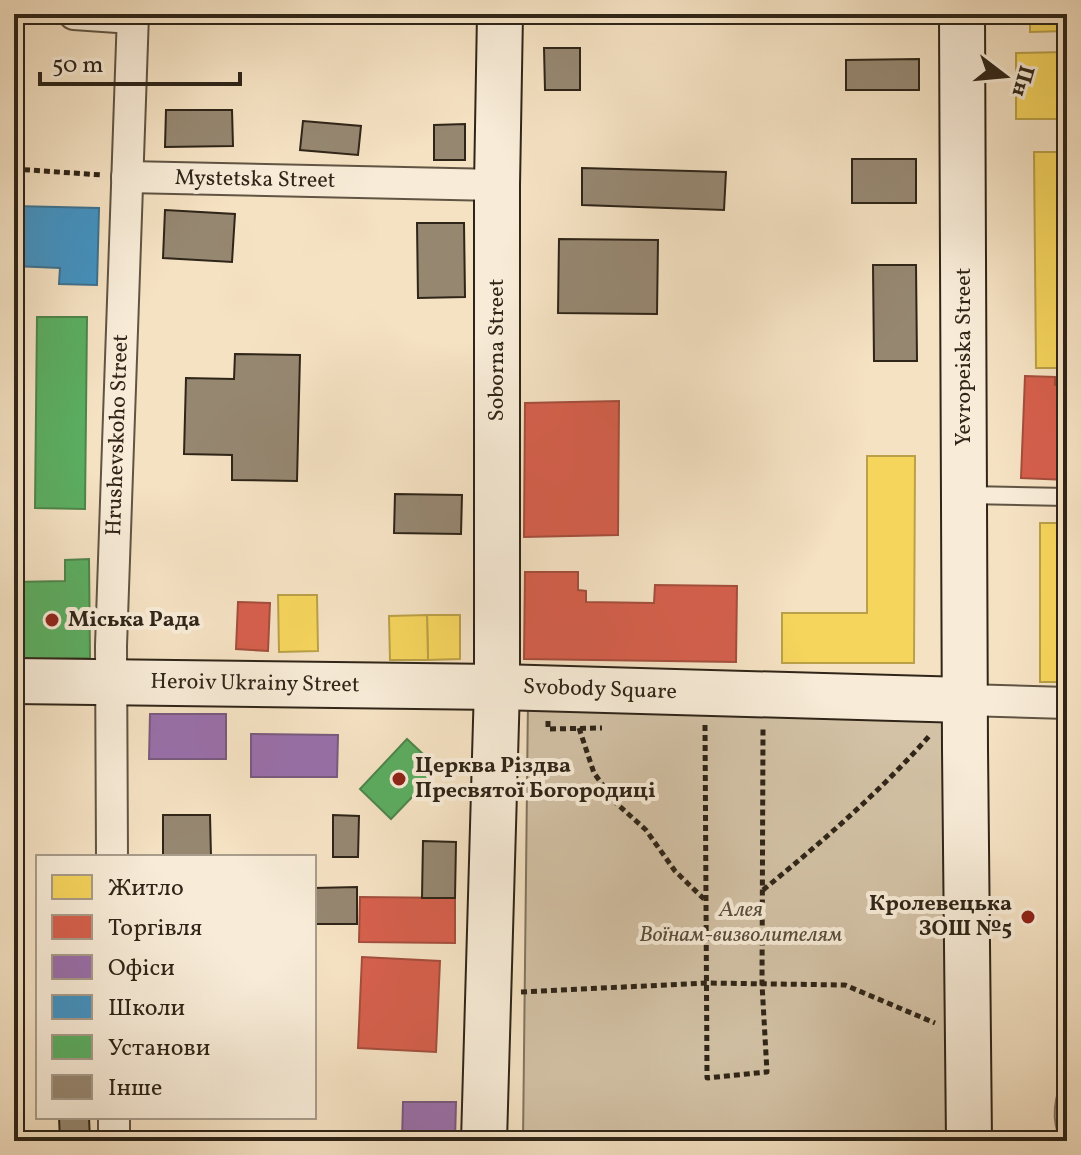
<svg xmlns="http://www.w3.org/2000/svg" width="1081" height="1155" viewBox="0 0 1081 1155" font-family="Vollkorn,serif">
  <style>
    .green { fill: #d3c2a6; stroke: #81745f; stroke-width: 2 }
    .homes { fill: #f6d55c; stroke: #baa048; stroke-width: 2 }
    .shops { fill: #d6604d; stroke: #a44e3d; stroke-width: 2 }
    .offices { fill: #9970ab; stroke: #795a7f; stroke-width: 2 }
    .schools { fill: #4393c3; stroke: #3d7290; stroke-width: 2 }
    .public { fill: #5aae61; stroke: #4d854b; stroke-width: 2 }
    .building { fill: #968771; stroke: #2f2518; stroke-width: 2 }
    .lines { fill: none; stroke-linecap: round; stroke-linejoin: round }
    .lane-casing { stroke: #605443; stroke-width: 20 }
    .street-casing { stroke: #605443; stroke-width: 34 }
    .secondary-casing { stroke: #2f2518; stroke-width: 48 }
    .path { stroke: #2f2518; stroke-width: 5; stroke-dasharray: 6 4; stroke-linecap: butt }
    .lane { stroke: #f8ecd8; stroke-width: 16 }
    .street { stroke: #f8ecd8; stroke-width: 30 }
    .secondary { stroke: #f8ecd8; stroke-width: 44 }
    .poi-dot { fill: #8f2418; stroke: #f8ecd8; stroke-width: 3 }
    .labels { text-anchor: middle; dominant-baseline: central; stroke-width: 8; stroke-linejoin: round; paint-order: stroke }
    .street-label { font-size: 22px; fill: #2f2518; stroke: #f8ecd8 }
    .poi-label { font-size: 22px; font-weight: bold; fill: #2f2518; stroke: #f8ecd8; text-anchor: start }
    .park-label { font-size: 22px; font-style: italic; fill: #584c3c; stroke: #f8ecd8 }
  </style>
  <rect width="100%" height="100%" fill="#f5e2c3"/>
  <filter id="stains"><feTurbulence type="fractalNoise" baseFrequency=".0025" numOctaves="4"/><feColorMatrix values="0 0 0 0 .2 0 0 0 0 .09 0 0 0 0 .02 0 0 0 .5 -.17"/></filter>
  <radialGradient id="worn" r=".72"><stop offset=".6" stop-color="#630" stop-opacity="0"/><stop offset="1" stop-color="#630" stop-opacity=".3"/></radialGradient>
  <!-- green -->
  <g class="green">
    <polygon points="528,698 957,708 956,1138 523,1141"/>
    <path d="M1067,1070V1141H1061C1049,1117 1055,1093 1067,1070Z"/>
  </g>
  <!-- homes -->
  <g class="homes">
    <polygon points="1030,14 1067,14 1067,31 1030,32"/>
    <polygon points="1067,52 1067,119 1016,119 1016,53"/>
    <polygon points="1034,152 1067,152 1067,368 1036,368"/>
    <polygon points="867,456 915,456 914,663 782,663 782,613 867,613"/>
    <rect x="1040" y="523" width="27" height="159"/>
    <polygon points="278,595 317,595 318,651 279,652"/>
    <polygon points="427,615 460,615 460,659 428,660"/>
    <polygon points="427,615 428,660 390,660 389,616"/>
  </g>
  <!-- shops -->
  <g class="shops">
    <polygon points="1025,376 1055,377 1055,385 1067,385 1067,480 1021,478"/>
    <polygon points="619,401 618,535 524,537 525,403"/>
    <polygon points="525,572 578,572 578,590 586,591 586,602 654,603 655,585 737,586 736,662 524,659"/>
    <polygon points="238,602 270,603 268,651 236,649"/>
    <polygon points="360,897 455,898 455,943 359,942"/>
    <polygon points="362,957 440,961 436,1052 358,1048"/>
  </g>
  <!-- offices -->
  <g class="offices">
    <polygon points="150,714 226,714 226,759 149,759"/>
    <polygon points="251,734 338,735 337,777 251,777"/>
    <polygon points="403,1102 456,1102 455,1141 402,1141"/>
  </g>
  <!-- schools -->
  <polygon class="schools" points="14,206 99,208 97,285 59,284 60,268 14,266"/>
  <!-- public -->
  <g class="public">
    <polygon points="37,317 87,317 85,509 35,508"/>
    <polygon points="89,559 90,658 14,659 14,582 65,581 65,560"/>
    <polygon points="407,739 439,769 391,819 360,789"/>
  </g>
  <!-- building -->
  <g class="building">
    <polygon points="544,48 580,48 580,90 545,90"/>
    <polygon points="919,59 919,90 846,90 846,60"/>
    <polygon points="166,110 232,110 233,146 165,147"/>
    <polygon points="303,121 361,126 358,155 300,150"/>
    <polygon points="465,124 465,160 434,160 434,125"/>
    <rect x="852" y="159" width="64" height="44"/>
    <polygon points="582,168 726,172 724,210 582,205"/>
    <polygon points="165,210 235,214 232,262 163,258"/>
    <polygon points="417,223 464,223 465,297 418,298"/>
    <polygon points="559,239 658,240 657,314 558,313"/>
    <polygon points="873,265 916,265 917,361 874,361"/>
    <polygon points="235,354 300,355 297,481 232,480 232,455 184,454 186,378 234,379"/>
    <polygon points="395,494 462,495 461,534 394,533"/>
    <polygon points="163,815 210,815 211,857 163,857"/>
    <polygon points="333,815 359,816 358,857 333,857"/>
    <polygon points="423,841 456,842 455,898 422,898"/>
    <polygon points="357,887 357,924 314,924 314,888"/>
    <polygon points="59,1117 89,1117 90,1141 60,1141"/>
  </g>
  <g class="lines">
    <defs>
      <polyline id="lane" points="967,495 1067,497"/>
      <g id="street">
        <polyline points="74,14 132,18"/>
        <polyline points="127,177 497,185"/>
        <polyline points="965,700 1067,703"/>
        <polyline points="112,857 111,646 133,14"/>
        <polyline points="114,1117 114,1141"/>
      </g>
      <g id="secondary">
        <polyline points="962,14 965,749 969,1141"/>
        <polyline points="14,681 497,687 965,700"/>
        <polyline points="484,1141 497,687 497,185 500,14"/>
      </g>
    </defs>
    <!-- lane casing -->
    <use href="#lane" class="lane-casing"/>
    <!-- street casing -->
    <use href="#street" class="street-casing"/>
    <!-- secondary casing -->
    <use href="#secondary" class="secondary-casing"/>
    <!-- path -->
    <g class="path">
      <polyline points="14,169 102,175"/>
      <polyline points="548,721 548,729 602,728"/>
      <polyline points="705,725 707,1078 767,1072 762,984 763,728"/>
      <polyline points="579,728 594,773 615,802 646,830 675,871 704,899"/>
      <path d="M763,890C823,841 880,792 931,734"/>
      <polyline points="521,992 706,983 845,985 935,1023"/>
    </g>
    <!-- lane -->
    <use href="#lane" class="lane"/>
    <!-- street -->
    <use href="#street" class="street"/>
    <!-- secondary -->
    <use href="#secondary" class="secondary"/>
  </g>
  <!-- markers -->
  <g class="poi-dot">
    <circle cx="52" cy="620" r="8"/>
    <circle cx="399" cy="779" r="8"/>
    <circle cx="1028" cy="917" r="8"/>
  </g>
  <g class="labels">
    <!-- street labels -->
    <g class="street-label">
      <text transform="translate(255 180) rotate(1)">Mystetska Street</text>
      <text transform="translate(497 350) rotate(-90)">Soborna Street</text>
      <text transform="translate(964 357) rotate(-90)">Yevropeiska Street</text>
      <text transform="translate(118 435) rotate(-88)">Hrushevskoho Street</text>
      <text transform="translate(255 684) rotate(1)">Heroiv Ukrainy Street</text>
      <text transform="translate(600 690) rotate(2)">Svobody Square</text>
    </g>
    <!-- poi labels -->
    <g class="poi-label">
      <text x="68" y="620">Міська Рада</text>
      <text x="415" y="766">Церква Різдва<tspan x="415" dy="25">Пресвятої Богородиці</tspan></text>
      <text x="1012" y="904" text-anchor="end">Кролевецька<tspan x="1012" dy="25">ЗОШ №5</tspan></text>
    </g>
    <!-- park labels -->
    <g class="park-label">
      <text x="741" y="910">Алея<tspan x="741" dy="25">Воїнам-визволителям</tspan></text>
    </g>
  </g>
  <!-- margin -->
  <rect width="1081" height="1155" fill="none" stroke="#f5e2c3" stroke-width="48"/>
  <rect x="16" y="16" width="1049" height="1123" fill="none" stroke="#2f2518" stroke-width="4"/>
  <rect x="24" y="24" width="1033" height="1107" fill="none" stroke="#2f2518" stroke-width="2"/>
  <!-- legend -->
  <rect x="36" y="855" width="280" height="264" fill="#f8ecd8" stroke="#a89c8b" stroke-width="2"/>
  <rect x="52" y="875" width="40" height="24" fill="#f6d55c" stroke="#a89c8b" stroke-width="2"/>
  <text x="108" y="895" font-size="24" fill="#2f2518">Житло</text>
  <rect x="52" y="915" width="40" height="24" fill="#d6604d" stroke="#a89c8b" stroke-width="2"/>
  <text x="108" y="935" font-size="24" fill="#2f2518">Торгівля</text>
  <rect x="52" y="955" width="40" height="24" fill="#9970ab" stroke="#a89c8b" stroke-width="2"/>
  <text x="108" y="975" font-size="24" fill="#2f2518">Офіси</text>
  <rect x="52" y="995" width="40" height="24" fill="#4393c3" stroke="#a89c8b" stroke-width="2"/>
  <text x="108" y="1015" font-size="24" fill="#2f2518">Школи</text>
  <rect x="52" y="1035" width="40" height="24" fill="#5aae61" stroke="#a89c8b" stroke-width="2"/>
  <text x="108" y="1055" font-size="24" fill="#2f2518">Установи</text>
  <rect x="52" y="1075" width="40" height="24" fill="#968771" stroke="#a89c8b" stroke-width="2"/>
  <text x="108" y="1095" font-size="24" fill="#2f2518">Інше</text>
  <!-- north arrow -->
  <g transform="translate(1005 76) rotate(106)" stroke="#f8ecd8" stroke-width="6" paint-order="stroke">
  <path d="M0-6L14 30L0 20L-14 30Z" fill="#2f2518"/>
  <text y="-12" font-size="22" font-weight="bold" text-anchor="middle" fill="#2f2518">Пн</text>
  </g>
  <!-- scale -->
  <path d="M40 72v12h200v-12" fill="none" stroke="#2f2518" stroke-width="4"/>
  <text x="52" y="72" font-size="24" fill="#2f2518" stroke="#f8ecd8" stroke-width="6" paint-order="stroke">50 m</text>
  <rect width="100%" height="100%" filter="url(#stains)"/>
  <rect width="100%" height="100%" fill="url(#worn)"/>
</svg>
